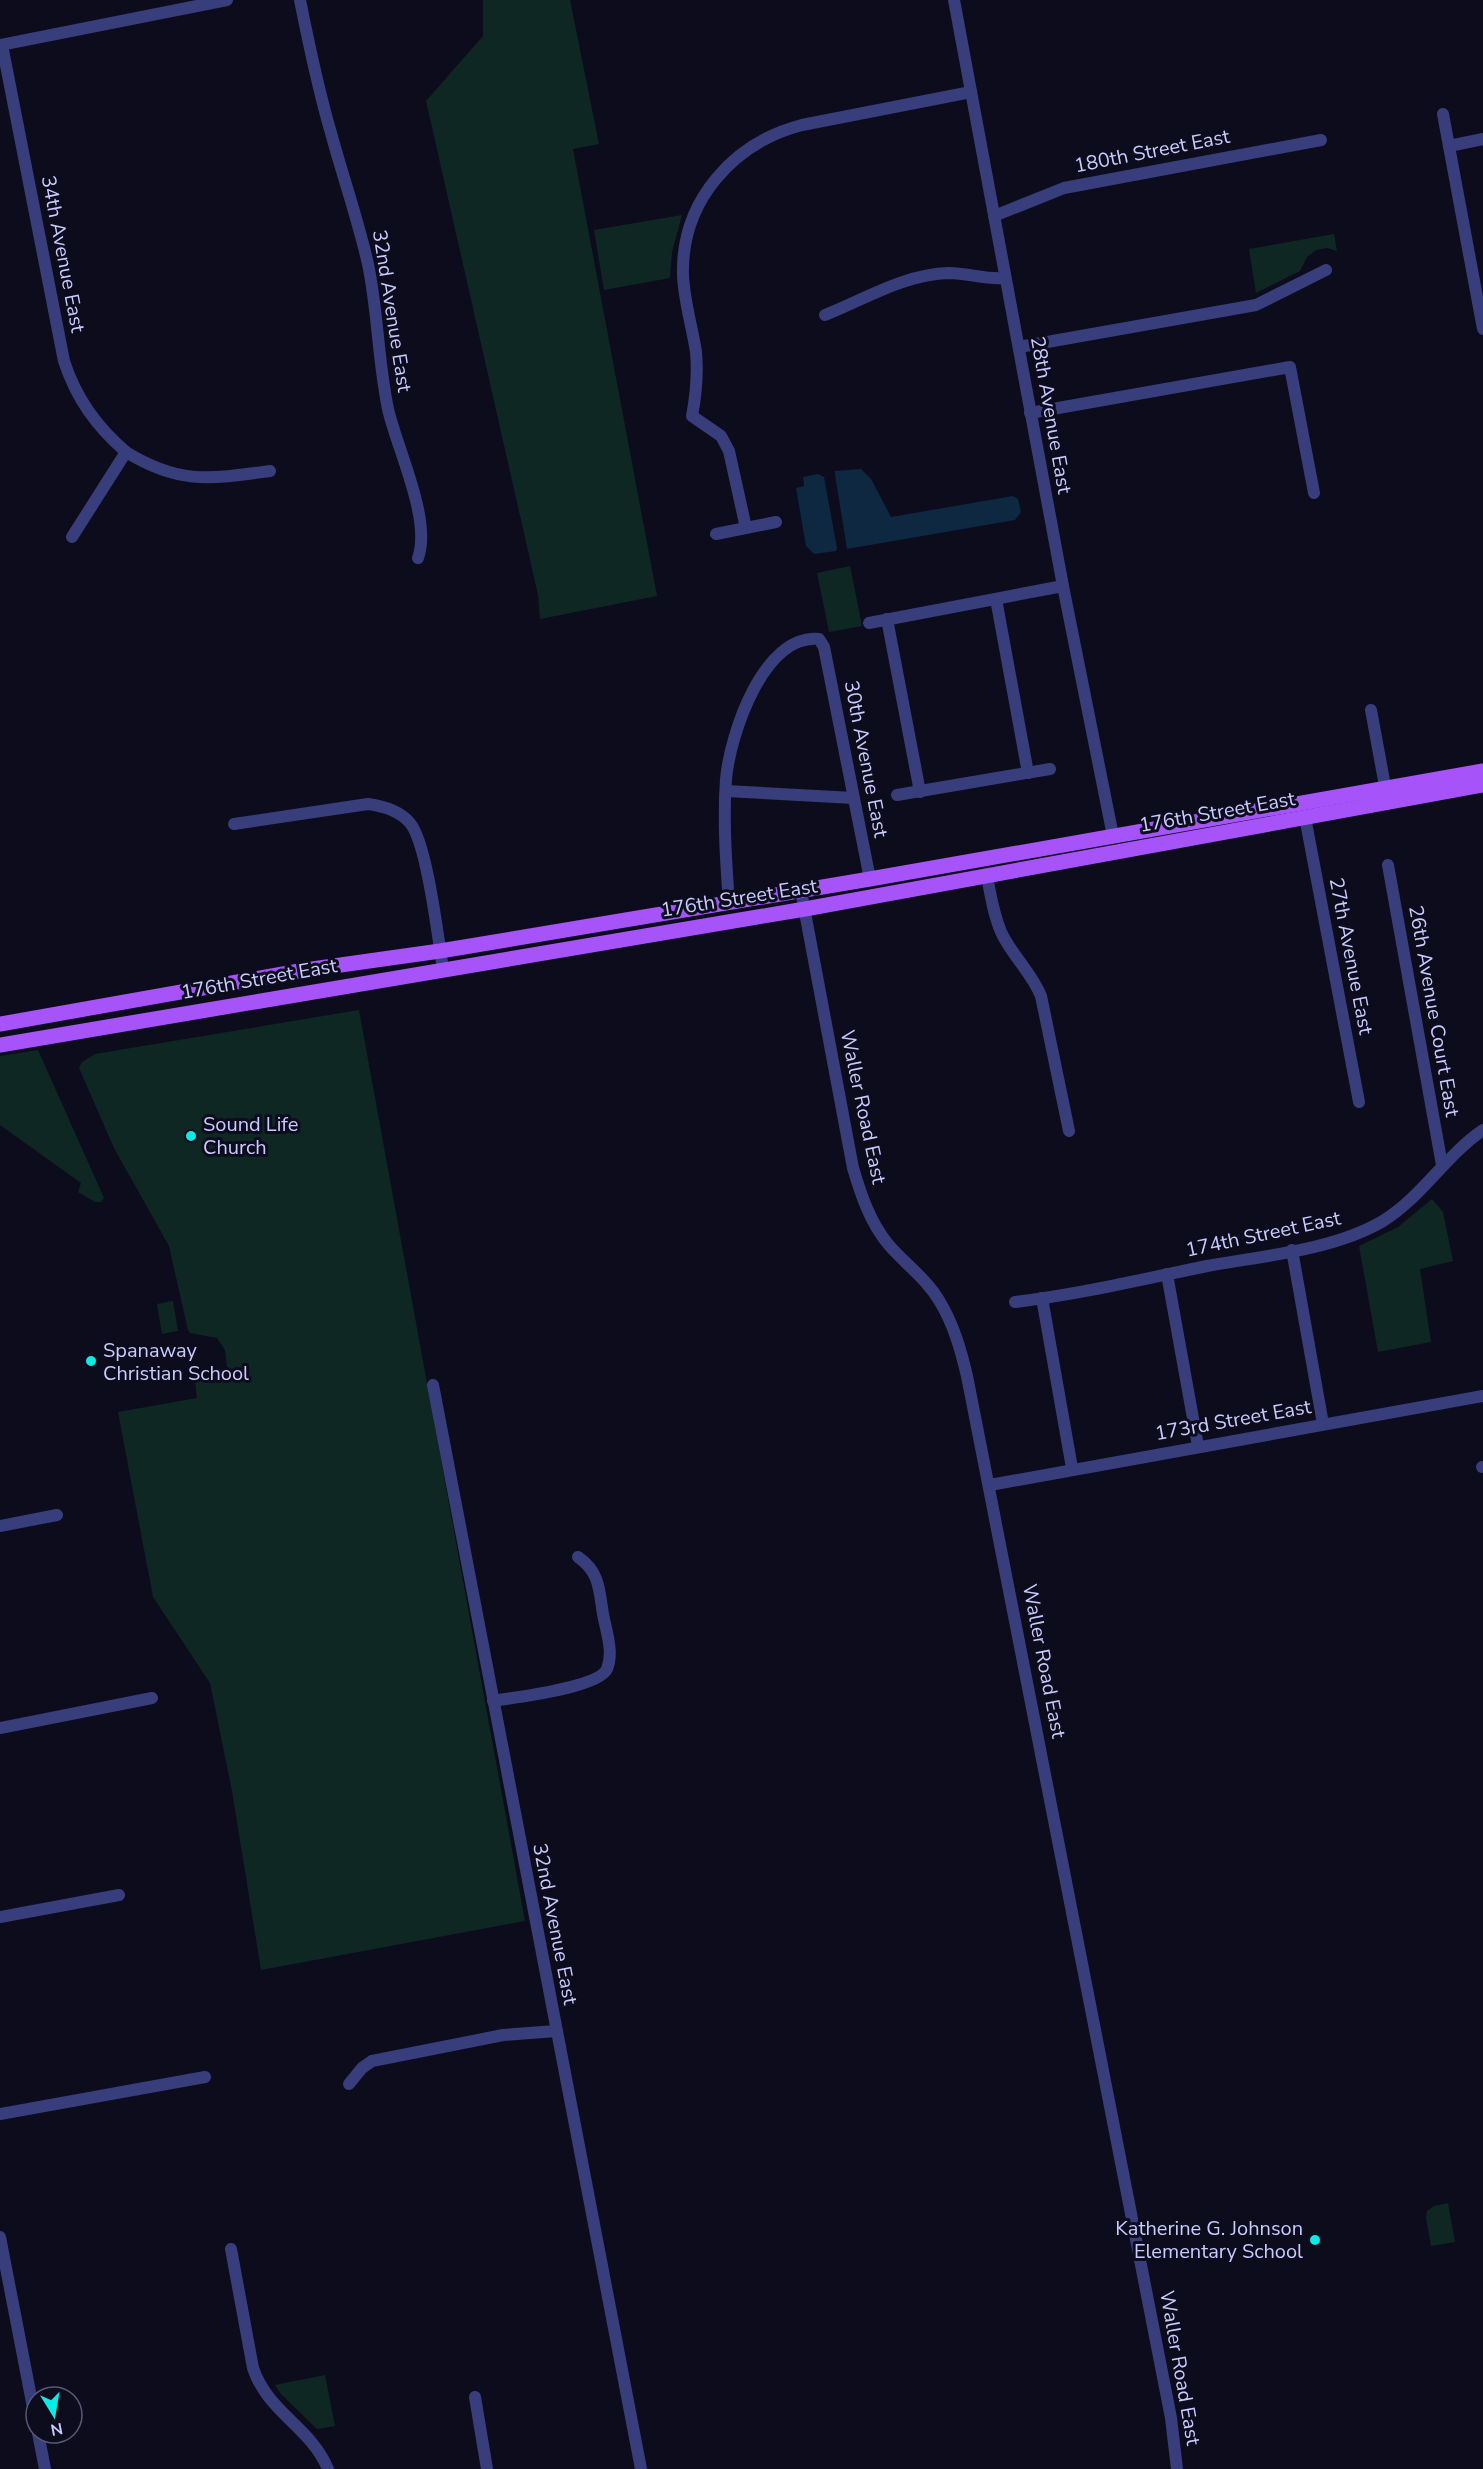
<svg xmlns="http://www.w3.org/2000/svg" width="1483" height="2469" viewBox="0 0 1483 2469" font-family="'Nunito Sans',sans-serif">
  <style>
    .green { fill: #0f2723 }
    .water { fill: #0d2840 }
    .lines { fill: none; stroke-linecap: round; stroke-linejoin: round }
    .minor { stroke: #383e7b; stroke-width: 12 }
    .major { stroke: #a654fa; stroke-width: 15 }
    .poi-dot { fill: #06ede6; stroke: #0d0c1d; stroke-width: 2 }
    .labels { text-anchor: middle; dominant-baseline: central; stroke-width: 6; stroke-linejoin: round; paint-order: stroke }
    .street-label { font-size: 20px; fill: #c9cafe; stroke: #0d0c1d }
    .poi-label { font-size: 20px; fill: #c9cafe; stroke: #0d0c1d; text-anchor: start }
  </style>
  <rect width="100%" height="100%" fill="#0d0c1d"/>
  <!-- green -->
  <g class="green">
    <polygon points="483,0 570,0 599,144 573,149 657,596 540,619 538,595 426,101 483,36"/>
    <polygon points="682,215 672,252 670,278 604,290 594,230"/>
    <polygon points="1334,234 1337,251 1327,248 1316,250 1307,257 1300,271 1256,293 1249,249"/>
    <polygon points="850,566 862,626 829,632 817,573"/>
    <polygon points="359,1010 525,1921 261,1970 232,1791 210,1683 153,1597 118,1412 197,1398 195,1382 220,1376 227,1367 225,1350 217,1338 190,1333 188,1330 169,1246 114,1148 79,1068 82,1062 95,1054"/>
    <polygon points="38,1050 104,1198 101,1202 95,1202 78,1192 81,1183 0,1125 0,1056"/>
    <polygon points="1432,1199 1443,1212 1453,1261 1420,1269 1431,1342 1378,1352 1359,1246 1398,1227"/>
    <polygon points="173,1301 178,1331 162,1334 157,1304"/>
    <polygon points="1448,2203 1455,2242 1431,2246 1426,2218 1427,2211 1434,2206"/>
    <polygon points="325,2375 335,2426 317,2429 281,2394 275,2385"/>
  </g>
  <!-- water -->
  <g class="water">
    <polygon points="861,469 871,479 891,517 1013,496 1018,499 1021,512 1015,520 847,549 835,475 835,471"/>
    <polygon points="818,474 824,477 837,548 836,551 814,554 806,546 796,488 804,486 803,477"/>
  </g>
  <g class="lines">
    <!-- minor -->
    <g class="minor">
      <path d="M300,0C309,45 318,89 331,133C343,177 358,220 368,264C378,312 378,361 388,409C397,449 432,520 418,558"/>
      <polyline points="954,0 1063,586 1113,836"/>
      <polyline points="0,45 227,0"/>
      <path d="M2,45L64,361C76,398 96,426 126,452"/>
      <polyline points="1443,114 1483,329"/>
      <polyline points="1449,146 1483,139"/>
      <polyline points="994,216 1064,188 1321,140"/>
      <path d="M825,315C865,299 905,274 949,273C968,273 986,280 1005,278"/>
      <polyline points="1019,347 1256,305 1326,270"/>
      <polyline points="1030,413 1290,367 1314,493"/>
      <path d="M746,528L729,451L721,436L692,416C696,395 698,374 696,352C692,326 684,301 683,275C681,201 733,143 802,125L971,92"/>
      <polyline points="716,534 776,522"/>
      <path d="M72,537L126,452C180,485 210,479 270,471"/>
      <polyline points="996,599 1028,773"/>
      <polyline points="887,619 920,792"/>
      <polyline points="869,623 1063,586"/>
      <polyline points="1371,710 1385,786"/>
      <polyline points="726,791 853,798"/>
      <polyline points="897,795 1050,769"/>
      <polyline points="1305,817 1359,1102"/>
      <path d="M234,824L368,804C383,806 400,811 410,823C427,843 438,938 443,969"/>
      <polyline points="1388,865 1442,1165"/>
      <path d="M987,877C991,896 994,918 1003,936C1014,957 1032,974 1041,996L1069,1131"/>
      <path d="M801,891L853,1168C861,1195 870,1222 888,1244C905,1264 927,1279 940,1302C954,1325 961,1351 967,1376L1171,2418L1177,2469"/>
      <path d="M729,903C726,862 723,820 726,779C730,735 763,634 819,639L824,647L870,879"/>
      <polyline points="1292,1250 1323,1424"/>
      <polyline points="1167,1274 1198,1446"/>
      <polyline points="1042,1298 1072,1468"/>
      <path d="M1015,1302C1080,1294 1144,1279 1207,1266C1263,1256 1334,1250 1383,1221C1422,1197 1445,1156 1483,1130"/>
      <polyline points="433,1385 641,2469"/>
      <polyline points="1482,1467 1483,1467"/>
      <polyline points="990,1485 1483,1396"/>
      <polyline points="0,1526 57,1515"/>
      <path d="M493,1701C516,1697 598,1688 607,1669C614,1652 606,1631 603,1614C599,1590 600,1572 578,1557"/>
      <polyline points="0,1728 152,1698"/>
      <polyline points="0,1917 119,1895"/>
      <polyline points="349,2084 362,2068 372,2061 503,2035 556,2031"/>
      <polyline points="0,2114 205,2077"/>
      <polyline points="0,2237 36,2423"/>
      <path d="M231,2249L253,2368C268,2413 310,2426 328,2469"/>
      <polyline points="475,2397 487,2469"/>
      <polyline points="38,2433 45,2469"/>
    </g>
    <!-- major -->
    <g class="major">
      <polyline points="0,1024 305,970 440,951 870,879 1483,771"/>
      <polyline points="0,1045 805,909 1483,785"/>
    </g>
  </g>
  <!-- markers -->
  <g class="poi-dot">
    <circle cx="191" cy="1136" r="6"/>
    <circle cx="91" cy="1361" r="6"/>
    <circle cx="1315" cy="2240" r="6"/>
  </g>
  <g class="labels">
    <!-- street labels -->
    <g class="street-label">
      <text transform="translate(1152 151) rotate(-11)">180th Street East</text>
      <text transform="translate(63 254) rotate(79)">34th Avenue East</text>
      <text transform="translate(392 311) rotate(81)">32nd Avenue East</text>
      <text transform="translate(1051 415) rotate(80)">28th Avenue East</text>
      <text transform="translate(866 759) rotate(79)">30th Avenue East</text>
      <text transform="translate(1217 812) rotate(-10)">176th Street East</text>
      <text transform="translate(739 898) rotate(-9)">176th Street East</text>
      <text transform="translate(1351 956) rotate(79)">27th Avenue East</text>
      <text transform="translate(259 979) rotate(-10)">176th Street East</text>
      <text transform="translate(1434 1011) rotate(80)">26th Avenue Court East</text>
      <text transform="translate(863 1107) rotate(78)">Waller Road East</text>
      <text transform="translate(1263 1234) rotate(-12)">174th Street East</text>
      <text transform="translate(1233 1420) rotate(-10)">173rd Street East</text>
      <text transform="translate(1044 1661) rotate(79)">Waller Road East</text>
      <text transform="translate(555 1924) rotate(79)">32nd Avenue East</text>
      <text transform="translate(1180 2368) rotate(80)">Waller Road East</text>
    </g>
    <!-- poi labels -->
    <g class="poi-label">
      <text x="203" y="1124">Sound Life<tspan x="203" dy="23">Church</tspan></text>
      <text x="103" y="1350">Spanaway<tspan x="103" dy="23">Christian School</tspan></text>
      <text x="1303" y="2228" text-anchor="end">Katherine G. Johnson<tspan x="1303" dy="23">Elementary School</tspan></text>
    </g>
  </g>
  <!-- north arrow -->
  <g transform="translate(54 2415) rotate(169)"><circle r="28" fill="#0d0c1d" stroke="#585877" stroke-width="1.5"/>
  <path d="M0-4.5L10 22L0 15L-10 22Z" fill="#06ede6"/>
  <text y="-9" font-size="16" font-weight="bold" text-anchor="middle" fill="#c9cafe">N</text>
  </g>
</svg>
